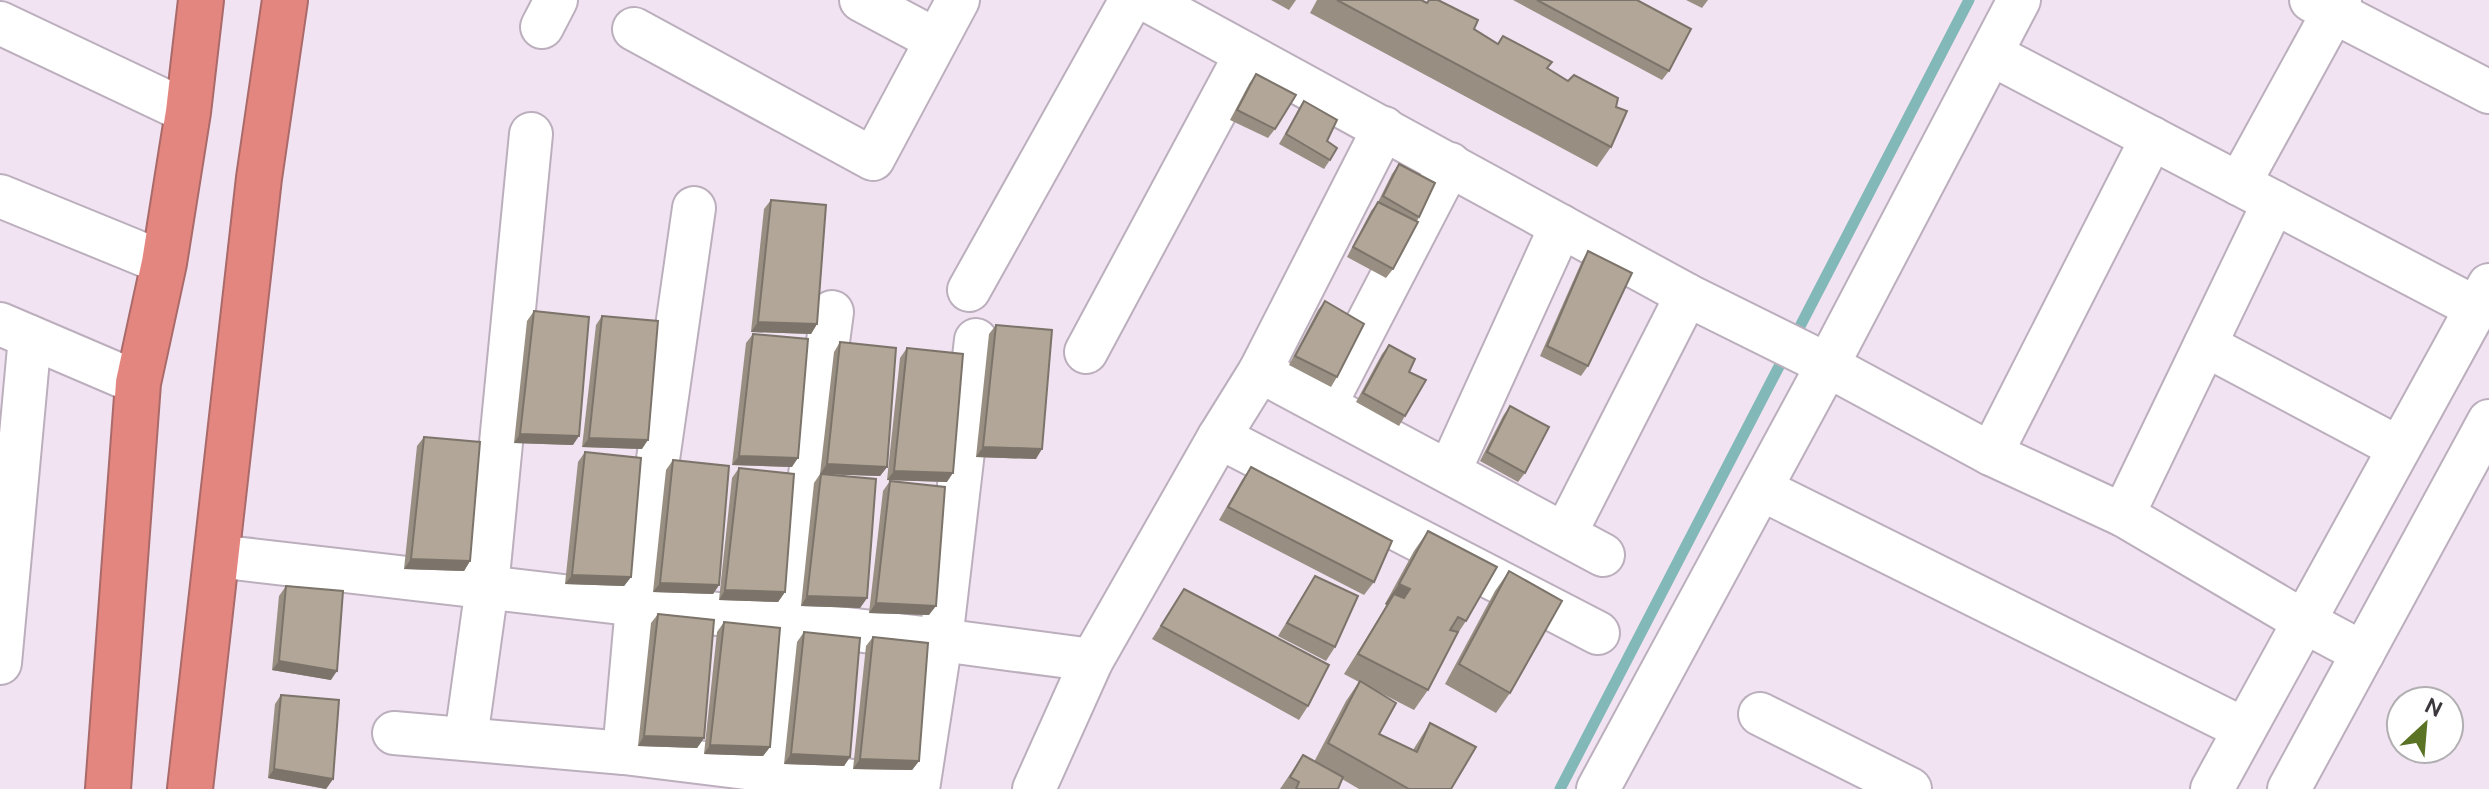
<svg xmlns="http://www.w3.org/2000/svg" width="2489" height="789" viewBox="0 0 2489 789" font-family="Ubuntu,sans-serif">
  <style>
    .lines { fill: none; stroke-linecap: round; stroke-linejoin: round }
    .stream { stroke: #83b8b8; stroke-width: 11 }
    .minor-casing { stroke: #bcafbd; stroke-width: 46 }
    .highway-casing { stroke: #a96a69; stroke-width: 48 }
    .minor { stroke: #fff; stroke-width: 42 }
    .highway { stroke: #e48680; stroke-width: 44 }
    .wall { fill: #988f82 }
    .shaded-wall { fill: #7c746a }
    .building { fill: #b1a697; stroke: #7c746a; stroke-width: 2 }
  </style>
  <rect width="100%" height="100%" fill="#f1e3f1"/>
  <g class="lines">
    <!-- stream -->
    <g class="stream">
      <polyline points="1794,338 1969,0"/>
      <polyline points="1560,789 1786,353"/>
    </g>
    <defs>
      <g id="minor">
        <polyline points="861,0 936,40"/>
        <polyline points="1147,0 1687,295 1808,355 1991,454 2123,515 2305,622 2363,653"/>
        <polyline points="2311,0 2489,92"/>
        <polyline points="0,23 188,112"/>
        <polyline points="542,27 556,0"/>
        <polyline points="634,29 873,159 958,0"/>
        <polyline points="1991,54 2476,308"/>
        <polyline points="2239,184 2340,0"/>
        <polyline points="0,196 164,263"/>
        <polyline points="969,290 1131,0"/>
        <polyline points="0,324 138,383"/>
        <polyline points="2205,345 2399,448"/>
        <polyline points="1086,352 1246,54"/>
        <polyline points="1260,371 1603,555"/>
        <polyline points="1325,405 1450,164"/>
        <polyline points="1219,437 1598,633"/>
        <polyline points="1991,454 2152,138"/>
        <polyline points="1449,472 1561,226"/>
        <polyline points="1761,489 2244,729"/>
        <polyline points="2123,515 2274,202"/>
        <polyline points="1565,534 1687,295"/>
        <polyline points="217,556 941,640 1092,660"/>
        <polyline points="0,663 30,337"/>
        <polyline points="1760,714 1910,789"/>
        <polyline points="394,733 624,753 918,789 941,640 976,340"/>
        <polyline points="466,738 487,587 531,134"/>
        <polyline points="624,753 637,606 694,208"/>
        <polyline points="773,770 790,623 832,312"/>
        <polyline points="1034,789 1092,660 1219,437 1260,371 1384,128"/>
        <polyline points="1598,789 1827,366 2019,0"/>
        <polyline points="2212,789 2489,285"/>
        <polyline points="2289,789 2489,421"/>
      </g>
      <g id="highway">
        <polyline points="108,789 138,383 164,263 188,112 201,0"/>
        <polyline points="190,789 259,178 285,0"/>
      </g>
    </defs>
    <!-- minor casing -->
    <use href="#minor" class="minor-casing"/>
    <!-- highway casing -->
    <use href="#highway" class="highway-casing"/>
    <!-- minor -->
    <use href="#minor" class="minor"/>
    <!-- highway -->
    <use href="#highway" class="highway"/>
  </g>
  <!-- wall -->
  <g class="wall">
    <polygon points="1271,0 1296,0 1289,10"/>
    <polygon points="1317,0 1421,0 1474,29 1498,44 1547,68 1568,81 1616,107 1611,147 1597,167 1310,13"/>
    <polygon points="1513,0 1637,0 1669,71 1662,80"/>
    <polygon points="1686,0 1708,0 1702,8"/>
    <polygon points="1256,74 1275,129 1268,138 1230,120 1249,84"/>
    <polygon points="1304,101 1327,141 1330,160 1324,169 1279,144"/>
    <polygon points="1399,164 1419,217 1393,269 1386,278 1347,257 1371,211 1378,202 1392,174"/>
    <polygon points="771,200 817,324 811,334 751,332 764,209"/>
    <polygon points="1588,251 1588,366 1581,376 1540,356 1582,261"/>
    <polygon points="1325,301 1337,377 1331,387 1289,365 1318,310"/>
    <polygon points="534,311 573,445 514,443 527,321"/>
    <polygon points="602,316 642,449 582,447 596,325"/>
    <polygon points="996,325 1036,459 976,457 989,334"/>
    <polygon points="753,334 792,467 732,465 746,343"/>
    <polygon points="840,342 887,467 880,476 823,474 867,598 860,608 801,606 814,483 820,474 834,352"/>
    <polygon points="1389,345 1409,372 1405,416 1399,426 1356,402 1382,354"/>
    <polygon points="907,348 947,482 887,480 900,358"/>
    <polygon points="1510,406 1525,473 1518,482 1480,461 1503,416"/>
    <polygon points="424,437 470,561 464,571 404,569 417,446"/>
    <polygon points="585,452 631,577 624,586 565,584 578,462"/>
    <polygon points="673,460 719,585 713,594 653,592 666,470"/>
    <polygon points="1251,467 1374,582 1364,595 1219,520 1242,480"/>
    <polygon points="739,468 785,592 778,602 719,600 732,478"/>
    <polygon points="890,481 929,615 869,613 883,491"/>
    <polygon points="1428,531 1466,621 1456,636 1428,690 1414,710 1375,690 1379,734 1413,750 1430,723 1451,789 1359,789 1342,779 1338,789 1280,789 1303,755 1314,762 1346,701 1359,682 1344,674 1387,605 1385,604 1414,551"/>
    <polygon points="1509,571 1510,693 1496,713 1445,684 1495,591"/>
    <polygon points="1315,576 1335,647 1326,661 1278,636"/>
    <polygon points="286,586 331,680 272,670 279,596"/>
    <polygon points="1184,589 1308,706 1299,720 1152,639"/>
    <polygon points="658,614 704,738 697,748 638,746 651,623"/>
    <polygon points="724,622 770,747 763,756 704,754 717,632"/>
    <polygon points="804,632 850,757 844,766 784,764 797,642"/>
    <polygon points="873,637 919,761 912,770 853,769 866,646"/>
    <polygon points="281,695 333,779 326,789 268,778 275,704"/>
  </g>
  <!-- shaded-wall -->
  <g class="shaded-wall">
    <polygon points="758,322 817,324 811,334 751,332"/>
    <polygon points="520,434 579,436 573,445 514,443"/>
    <polygon points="589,438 648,440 642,449 582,447"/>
    <polygon points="983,447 1042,449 1036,459 976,457"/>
    <polygon points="739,456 798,458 792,467 732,465"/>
    <polygon points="827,464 887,467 880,476 820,474"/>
    <polygon points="894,471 953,473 947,482 887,480"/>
    <polygon points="411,559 470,561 464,571 404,569"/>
    <polygon points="572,575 631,577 624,586 565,584"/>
    <polygon points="660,583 719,585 713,594 653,592"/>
    <polygon points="1399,584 1410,589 1396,609 1394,594 1387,605 1385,604"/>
    <polygon points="725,590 785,592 778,602 719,600"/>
    <polygon points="807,596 867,598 860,608 801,606"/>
    <polygon points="876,603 936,606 929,615 869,613"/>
    <polygon points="279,661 337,671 331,680 272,670"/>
    <polygon points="644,736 704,738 697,748 638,746"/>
    <polygon points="710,745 770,747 763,756 704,754"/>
    <polygon points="791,754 850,757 844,766 784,764"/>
    <polygon points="860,759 919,761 912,770 853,769"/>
    <polygon points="274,769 333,779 326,789 268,778"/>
  </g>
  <!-- building -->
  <g class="building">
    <polygon points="1337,0 1421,0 1427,3 1429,0 1438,0 1478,20 1474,29 1498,44 1503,36 1552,62 1547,68 1568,81 1574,75 1618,98 1616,107 1627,111 1611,147"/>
    <polygon points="1537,0 1637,0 1691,29 1669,71"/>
    <polygon points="1256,74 1296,95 1275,129 1237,110"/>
    <polygon points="1304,101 1337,120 1327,141 1337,148 1330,160 1286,134"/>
    <polygon points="1399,164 1435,183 1419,217 1383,196"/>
    <polygon points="771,200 826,205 817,324 758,322"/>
    <polygon points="1378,202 1418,222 1393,269 1353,247"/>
    <polygon points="1588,251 1632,273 1588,366 1547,346"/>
    <polygon points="1325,301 1364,324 1337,377 1295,356"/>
    <polygon points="534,311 589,317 579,436 520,434"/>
    <polygon points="602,316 658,321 648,440 589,438"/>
    <polygon points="996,325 1052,330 1042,449 983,447"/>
    <polygon points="753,334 808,339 798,458 739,456"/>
    <polygon points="840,342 896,348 887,467 827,464"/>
    <polygon points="1389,345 1415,359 1409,372 1426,380 1405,416 1363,393"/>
    <polygon points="907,348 963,354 953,473 894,471"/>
    <polygon points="1510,406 1549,427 1525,473 1487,452"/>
    <polygon points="424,437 480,442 470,561 411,559"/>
    <polygon points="585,452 641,458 631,577 572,575"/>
    <polygon points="673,460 729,466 719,585 660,583"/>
    <polygon points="1251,467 1392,541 1374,582 1228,507"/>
    <polygon points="739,468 794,474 785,592 725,590"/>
    <polygon points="821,474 876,479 867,598 807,596"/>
    <polygon points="890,481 945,487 936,606 876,603"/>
    <polygon points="1428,531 1497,567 1466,621 1458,617 1450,630 1458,632 1428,690 1358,654 1394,594 1404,598 1410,589 1399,584"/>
    <polygon points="1509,571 1562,601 1510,693 1459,664"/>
    <polygon points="1315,576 1358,596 1335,647 1287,623"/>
    <polygon points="286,586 343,591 337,671 279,661"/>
    <polygon points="1184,589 1329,665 1308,706 1161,626"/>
    <polygon points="658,614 714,620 704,738 644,736"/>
    <polygon points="724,622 780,628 770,747 710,745"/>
    <polygon points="804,632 860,638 850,757 791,754"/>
    <polygon points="873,637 928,643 919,761 860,759"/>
    <polygon points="1360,681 1396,703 1379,734 1417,752 1430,723 1476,747 1451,789 1409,789 1328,743"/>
    <polygon points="281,695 339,700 333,779 274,769"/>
    <polygon points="1303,755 1343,777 1338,789 1296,789 1299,782 1290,777"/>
  </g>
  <!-- north arrow -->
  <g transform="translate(2425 725) rotate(26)"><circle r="38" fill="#ffffff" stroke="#b1afb1" stroke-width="2"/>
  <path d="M0-6L14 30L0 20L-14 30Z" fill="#5a7325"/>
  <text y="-12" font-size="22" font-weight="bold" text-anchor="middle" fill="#3c373d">N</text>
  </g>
</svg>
